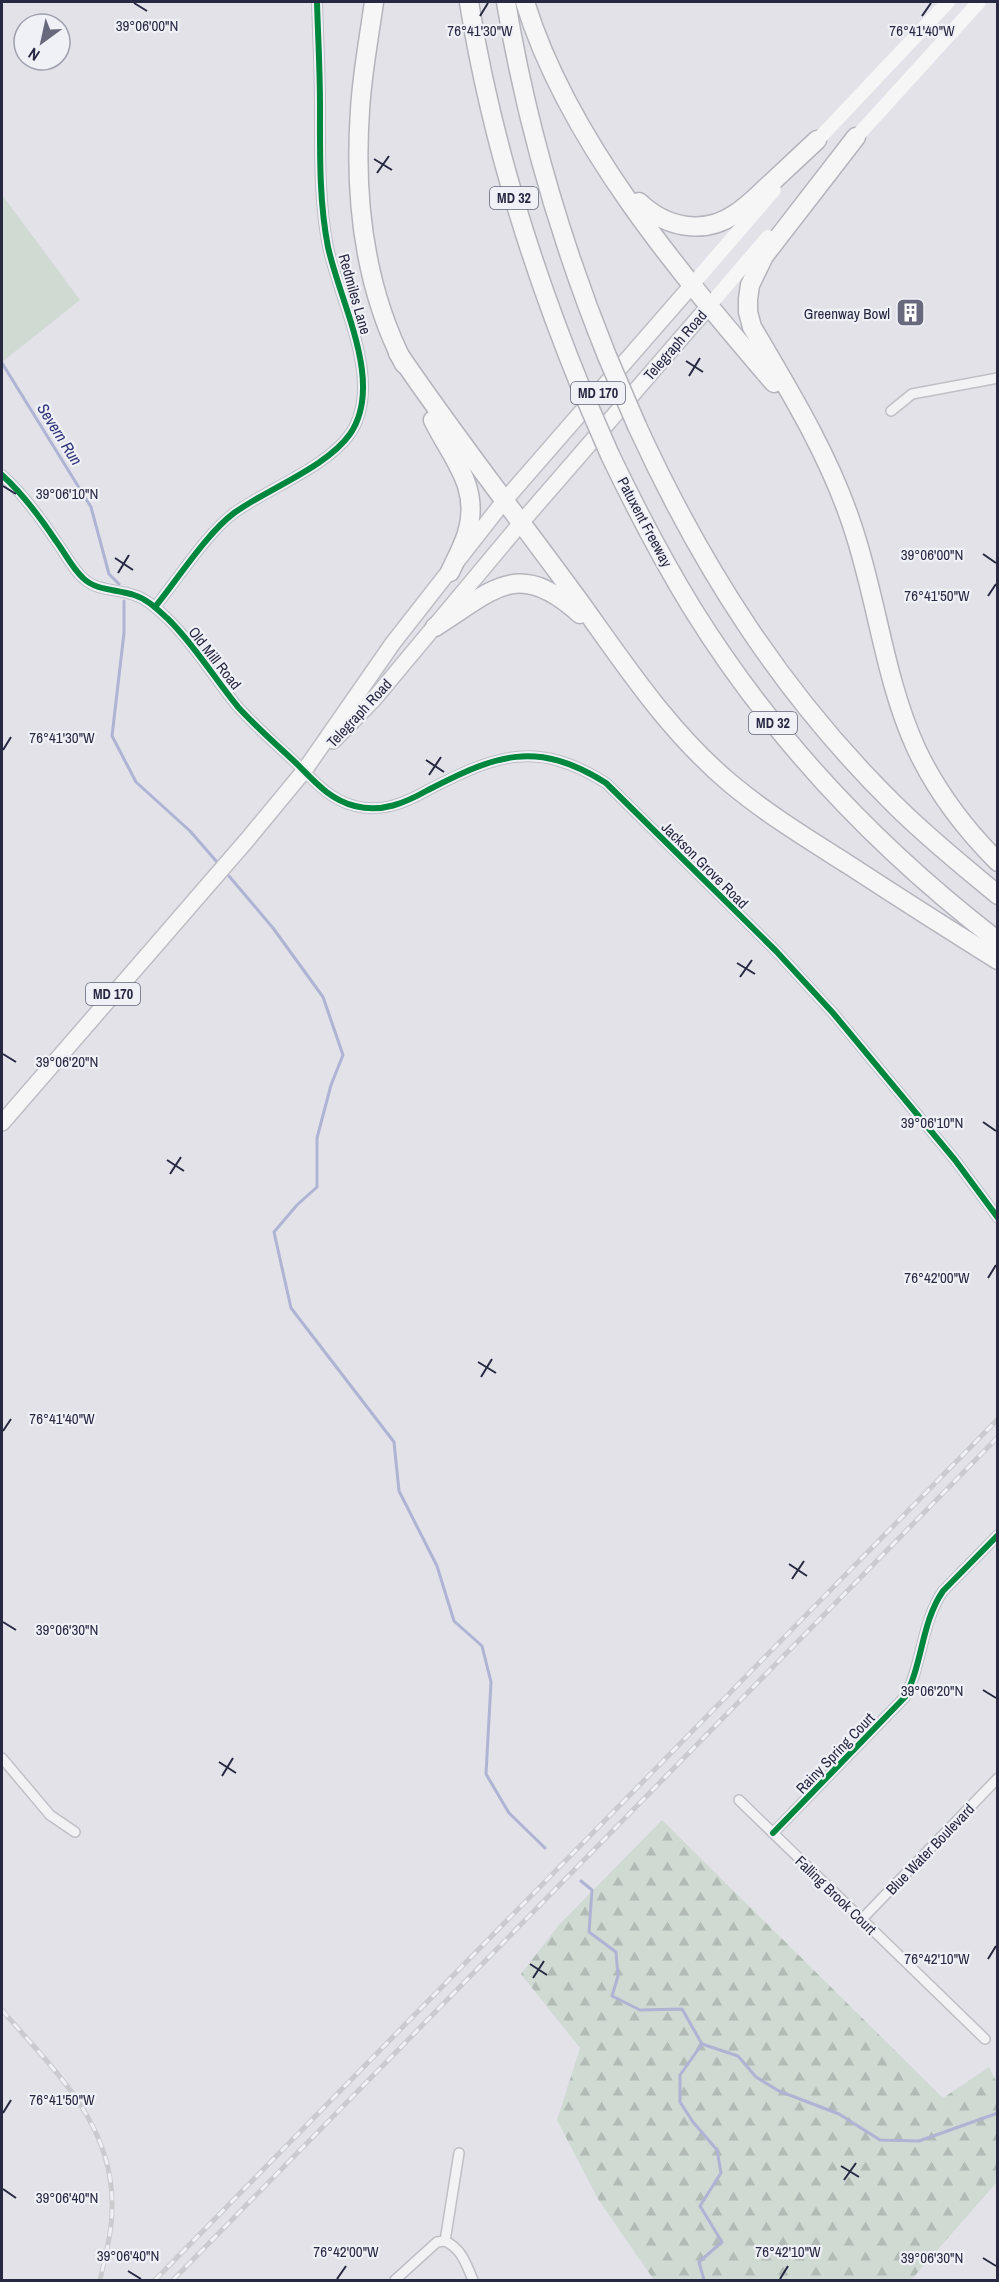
<svg xmlns="http://www.w3.org/2000/svg" width="999" height="2282" viewBox="0 0 999 2282" font-family="'Archivo Narrow',sans-serif">
  <style>
    .forest { fill: url(#forest-firs) }
    .green { fill: #cfdad3 }
    .lines { fill: none; stroke-linecap: round; stroke-linejoin: round }
    .stream { stroke: #afb3d4; stroke-width: 3 }
    .minor-casing { stroke: #bfbfc6; stroke-width: 12 }
    .primary-casing { stroke: #bebec5; stroke-width: 18 }
    .motorway-casing { stroke: #b4b4bc; stroke-width: 21 }
    .minor { stroke: #f2f2f4; stroke-width: 9 }
    .secondary { stroke: #f6f6f7; stroke-width: 14 }
    .primary { stroke: #f6f6f7; stroke-width: 15 }
    .motorway { stroke: #f6f6f7; stroke-width: 18 }
    .rail-casing { stroke: #cbcbcf; stroke-width: 5 }
    .rail { stroke: #f0f0f7; stroke-width: 3; stroke-dasharray: 9; stroke-linecap: butt }
    .motorway-bridge-casing { stroke: #b4b4bc; stroke-width: 21; stroke-linecap: butt }
    .motorway-bridge { stroke: #f6f6f7; stroke-width: 18 }
    .cycleway-casing { stroke: #f0f0f7; stroke-width: 10 }
    .cycleway { stroke: #00873e; stroke-width: 6 }
    .ticks { fill: none; stroke: #272842; stroke-width: 2 }
    .labels { text-anchor: middle; dominant-baseline: central; stroke-width: 4.5; stroke-linejoin: round; paint-order: stroke }
    .shield { fill: #f0f0f7; stroke: #636478; stroke-width: 1.5 }
    .shield-label { font-size: 14px; font-weight: bold; fill: #272842 }
    .street-label { font-size: 15px; fill: #272842; stroke: #f0f0f7 }
    .poi-label { font-size: 15px; fill: #272842; stroke: #f0f0f7; text-anchor: end }
    .water-label { font-size: 16px; font-style: italic; fill: #2f3579; stroke: #f0f0f7 }
    .ticks-label { font-size: 15px; text-anchor: middle; fill: #272842; stroke: #f0f0f7; stroke-width: 4.5; stroke-linejoin: round; paint-order: stroke }
  </style>
  <defs>
    <pattern id="forest-firs" width="22" height="20" patternUnits="userSpaceOnUse" patternTransform="scale(1.5)"><rect width="22" height="20" fill="#cfdad3"/><path d="M5 1l3.5 6h-7zM16 11l3.5 6h-7z" fill="#b2bbb6"/></pattern>
  </defs>
  <rect width="100%" height="100%" fill="#e2e2e8"/>
  <!-- forest -->
  <polygon class="forest" points="662,1820 943,2098 989,2067 997,2083 997,2182 911,2280 654,2280 598,2199 557,2120 580,2048 521,1974 559,1925"/>
  <!-- green -->
  <polygon class="green" points="2,195 80,300 2,362"/>
  <g class="lines">
    <!-- stream -->
    <g class="stream">
      <polyline points="2,363 91,507 109,574 119,584"/>
      <polyline points="124,601 124,633 112,736 136,782 190,831 217,862"/>
      <polyline points="229,876 273,928 323,997 343,1055 331,1085 317,1138 317,1187 297,1205 274,1232 291,1308 394,1442 399,1491 437,1566 454,1621 482,1646 491,1682 486,1774 509,1813 545,1848"/>
      <polyline points="581,1881 592,1890 589,1932 616,1952 618,1976 612,1996 640,2010 682,2009 702,2044 738,2056 756,2077 779,2091 839,2114 880,2140 919,2141 998,2113"/>
      <polyline points="702,2044 680,2075 680,2102 693,2122 717,2150 721,2173 700,2206 722,2242 699,2262 704,2280"/>
    </g>
    <defs>
      <g id="minor">
        <polyline points="891,411 912,394 998,378"/>
        <path d="M2,475C23,494 40,517 56,541C65,553 72,568 83,578C96,591 117,589 134,595C147,599 157,609 167,618C194,644 214,678 238,707C256,727 277,745 297,764C314,781 330,800 355,806C382,813 405,803 428,790C496,755 536,739 606,783L776,951L833,1013L955,1160L998,1218"/>
        <path d="M155,607C177,580 207,533 234,513C267,489 327,467 350,434C385,383 340,303 328,247C319,201 320,153 320,106C320,71 318,36 317,2"/>
        <polyline points="2,1758 50,1815 75,1832"/>
        <polyline points="739,1800 985,2039"/>
        <path d="M773,1833L905,1697C923,1663 921,1623 943,1591L998,1535"/>
        <polyline points="862,1919 998,1778"/>
        <path d="M445,2241C462,2249 466,2264 473,2280"/>
        <polyline points="395,2280 437,2242 445,2241 459,2153"/>
      </g>
      <g id="primary">
        <polyline points="333,741 374,699 520,524 709,306"/>
        <polyline points="2,1123 247,840 304,771 393,643 504,501 692,285"/>
      </g>
      <g id="motorway">
        <path d="M374,2C369,38 362,74 360,110C354,197 364,286 404,364"/>
        <path d="M469,2C490,134 530,263 581,388"/>
        <path d="M506,2C526,123 561,242 607,356"/>
        <path d="M525,2C568,142 680,273 774,383"/>
        <path d="M856,137L764,256L750,285L748,299V312L752,327C789,390 829,455 852,525C877,598 884,678 916,748C936,791 965,829 998,862"/>
        <path d="M639,202C665,227 703,236 735,214C748,206 759,194 770,184C786,169 801,155 817,140"/>
        <path d="M398,353C455,437 517,516 577,598C624,663 667,730 730,783C767,814 808,839 849,865C898,897 948,929 998,960"/>
        <path d="M433,420C452,459 481,487 467,533C463,546 456,559 450,572"/>
        <path d="M637,426C702,568 783,695 895,805C927,837 963,866 998,895"/>
        <path d="M610,455C635,507 662,559 692,608C772,737 877,848 998,941"/>
        <path d="M435,627C493,591 517,557 580,614"/>
      </g>
    </defs>
    <!-- minor casing -->
    <use href="#minor" class="minor-casing"/>
    <!-- primary casing -->
    <use href="#primary" class="primary-casing"/>
    <!-- motorway casing -->
    <use href="#motorway" class="motorway-casing"/>
    <!-- minor -->
    <use href="#minor" class="minor"/>
    <!-- secondary -->
    <g class="secondary">
      <polyline points="850,144 979,2"/>
      <polyline points="812,146 948,2"/>
      <polyline points="692,285 774,190"/>
      <polyline points="709,306 768,237"/>
    </g>
    <!-- primary -->
    <use href="#primary" class="primary"/>
    <!-- motorway -->
    <use href="#motorway" class="motorway"/>
    <defs>
      <g id="rail">
        <path d="M2,2010C53,2070 114,2123 112,2208C112,2233 105,2257 100,2280"/>
        <polyline points="155,2280 998,1419"/>
        <polyline points="173,2280 998,1437"/>
      </g>
    </defs>
    <!-- rail casing -->
    <use href="#rail" class="rail-casing"/>
    <!-- rail -->
    <use href="#rail" class="rail"/>
    <defs>
      <g id="motorway-bridge">
        <polyline points="607,356 637,426"/>
        <polyline points="581,388 610,455"/>
      </g>
    </defs>
    <!-- motorway-bridge casing -->
    <use href="#motorway-bridge" class="motorway-bridge-casing"/>
    <!-- motorway-bridge -->
    <use href="#motorway-bridge" class="motorway-bridge"/>
    <defs>
      <g id="cycleway">
        <path d="M2,475C23,494 40,517 56,541C65,553 72,568 83,578C96,591 117,589 134,595C147,599 157,609 167,618C194,644 214,678 238,707C256,727 277,745 297,764C314,781 330,800 355,806C382,813 405,803 428,790C496,755 536,739 606,783L776,951L833,1013L955,1160L998,1218"/>
        <path d="M155,607C177,580 207,533 234,513C267,489 327,467 350,434C385,383 340,303 328,247C319,201 320,153 320,106C320,71 318,36 317,2"/>
        <path d="M773,1833L905,1697C923,1663 921,1623 943,1591L998,1535"/>
      </g>
    </defs>
    <!-- cycleway casing -->
    <use href="#cycleway" class="cycleway-casing"/>
    <!-- cycleway -->
    <use href="#cycleway" class="cycleway"/>
  </g>
  <!-- ticks -->
  <path class="ticks" d="M134,3L147,11M480,16L488,3M922,16L931,3M374,159L392,170M377,173L389,156M686,361L703,372M689,376L700,358M3,486L16,494M983,554L996,563M115,558L133,570M118,573L129,555M988,596L996,584M3,750L11,737M426,760L444,772M429,775L441,757M737,963L755,974M740,977L752,960M3,1054L16,1062M983,1122L996,1131M167,1160L184,1171M170,1174L181,1157M988,1278L996,1265M478,1362L496,1373M481,1377L492,1359M3,1431L11,1419M789,1564L807,1576M792,1579L804,1561M3,1622L16,1630M983,1690L996,1698M219,1762L236,1773M222,1776L233,1758M988,1959L996,1946M530,1964L547,1975M533,1978L544,1961M3,2113L11,2100M841,2166L859,2177M844,2180L856,2163M3,2189L16,2198M983,2258L996,2266M128,2271L141,2279M337,2279L346,2266M780,2279L788,2266"/>
  <!-- icons -->
  <defs>
    <symbol id="building-square" viewBox="-11 -11 22 22"><rect x="-9" y="-9" width="18" height="18" rx="4" fill="#68697c" stroke="#f0f0f7"/><path d="M-4-6H4V6H1V3H-1V6H-4ZM-2.5-4.3h1.7v1.8h-1.7ZM.8-4.3h1.7v1.8H.8ZM-2.5-1h1.7V.8h-1.7ZM.8-1h1.7V.8H.8Z" fill="#fff"/></symbol>
  </defs>
  <g fill-rule="evenodd">
    <use href="#building-square" x="894" y="296" width="33" height="33"/>
  </g>
  <g class="labels">
    <!-- shield labels -->
    <g class="shield">
      <rect x="490" y="187" width="48" height="22" rx="4.5"/>
      <rect x="571" y="382" width="54" height="22" rx="4.5"/>
      <rect x="749" y="712" width="48" height="22" rx="4.5"/>
      <rect x="86" y="983" width="54" height="22" rx="4.5"/>
    </g>
    <g class="shield-label">
      <text x="514" y="198">MD 32</text>
      <text x="598" y="393">MD 170</text>
      <text x="773" y="723">MD 32</text>
      <text x="113" y="994">MD 170</text>
    </g>
    <!-- street labels -->
    <g class="street-label">
      <text transform="translate(355 294) rotate(74)">Redmiles Lane</text>
      <text transform="translate(675 345) rotate(-49)">Telegraph Road</text>
      <text transform="translate(645 522) rotate(62)">Patuxent Freeway</text>
      <text transform="translate(215 658) rotate(52)">Old Mill Road</text>
      <text transform="translate(359 713) rotate(-47)">Telegraph Road</text>
      <text transform="translate(705 865) rotate(45)">Jackson Grove Road</text>
      <text transform="translate(835 1753) rotate(-46)">Rainy Spring Court</text>
      <text transform="translate(930 1849) rotate(-46)">Blue Water Boulevard</text>
      <text transform="translate(836 1895) rotate(44)">Falling Brook Court</text>
    </g>
    <!-- poi labels -->
    <g class="poi-label">
      <text x="890" y="313">Greenway Bowl</text>
    </g>
    <!-- water labels -->
    <g class="water-label">
      <text transform="translate(60 434) rotate(58)">Severn Run</text>
    </g>
  </g>
  <g class="ticks-label">
    <text x="147" y="31">39°06'00"N</text>
    <text x="480" y="36">76°41'30"W</text>
    <text x="922" y="36">76°41'40"W</text>
    <text x="67" y="499">39°06'10"N</text>
    <text x="932" y="560">39°06'00"N</text>
    <text x="937" y="601">76°41'50"W</text>
    <text x="62" y="743">76°41'30"W</text>
    <text x="67" y="1067">39°06'20"N</text>
    <text x="932" y="1128">39°06'10"N</text>
    <text x="937" y="1283">76°42'00"W</text>
    <text x="62" y="1424">76°41'40"W</text>
    <text x="67" y="1635">39°06'30"N</text>
    <text x="932" y="1696">39°06'20"N</text>
    <text x="937" y="1964">76°42'10"W</text>
    <text x="62" y="2105">76°41'50"W</text>
    <text x="67" y="2203">39°06'40"N</text>
    <text x="346" y="2257">76°42'00"W</text>
    <text x="788" y="2257">76°42'10"W</text>
    <text x="128" y="2261">39°06'40"N</text>
    <text x="932" y="2263">39°06'30"N</text>
  </g>
  <!-- border -->
  <rect width="999" height="2282" fill="none" stroke="#272842" stroke-width="6"/>
  <!-- north arrow -->
  <g transform="translate(42 42) rotate(213)"><circle r="28" fill="#f0f0f7" stroke="#a0a0af" stroke-width="1.5"/>
  <path d="M0-4.5L10 22L0 15L-10 22Z" fill="#68697c"/>
  <text y="-9" font-size="16" font-weight="bold" text-anchor="middle" fill="#272842">N</text>
  </g>
</svg>
